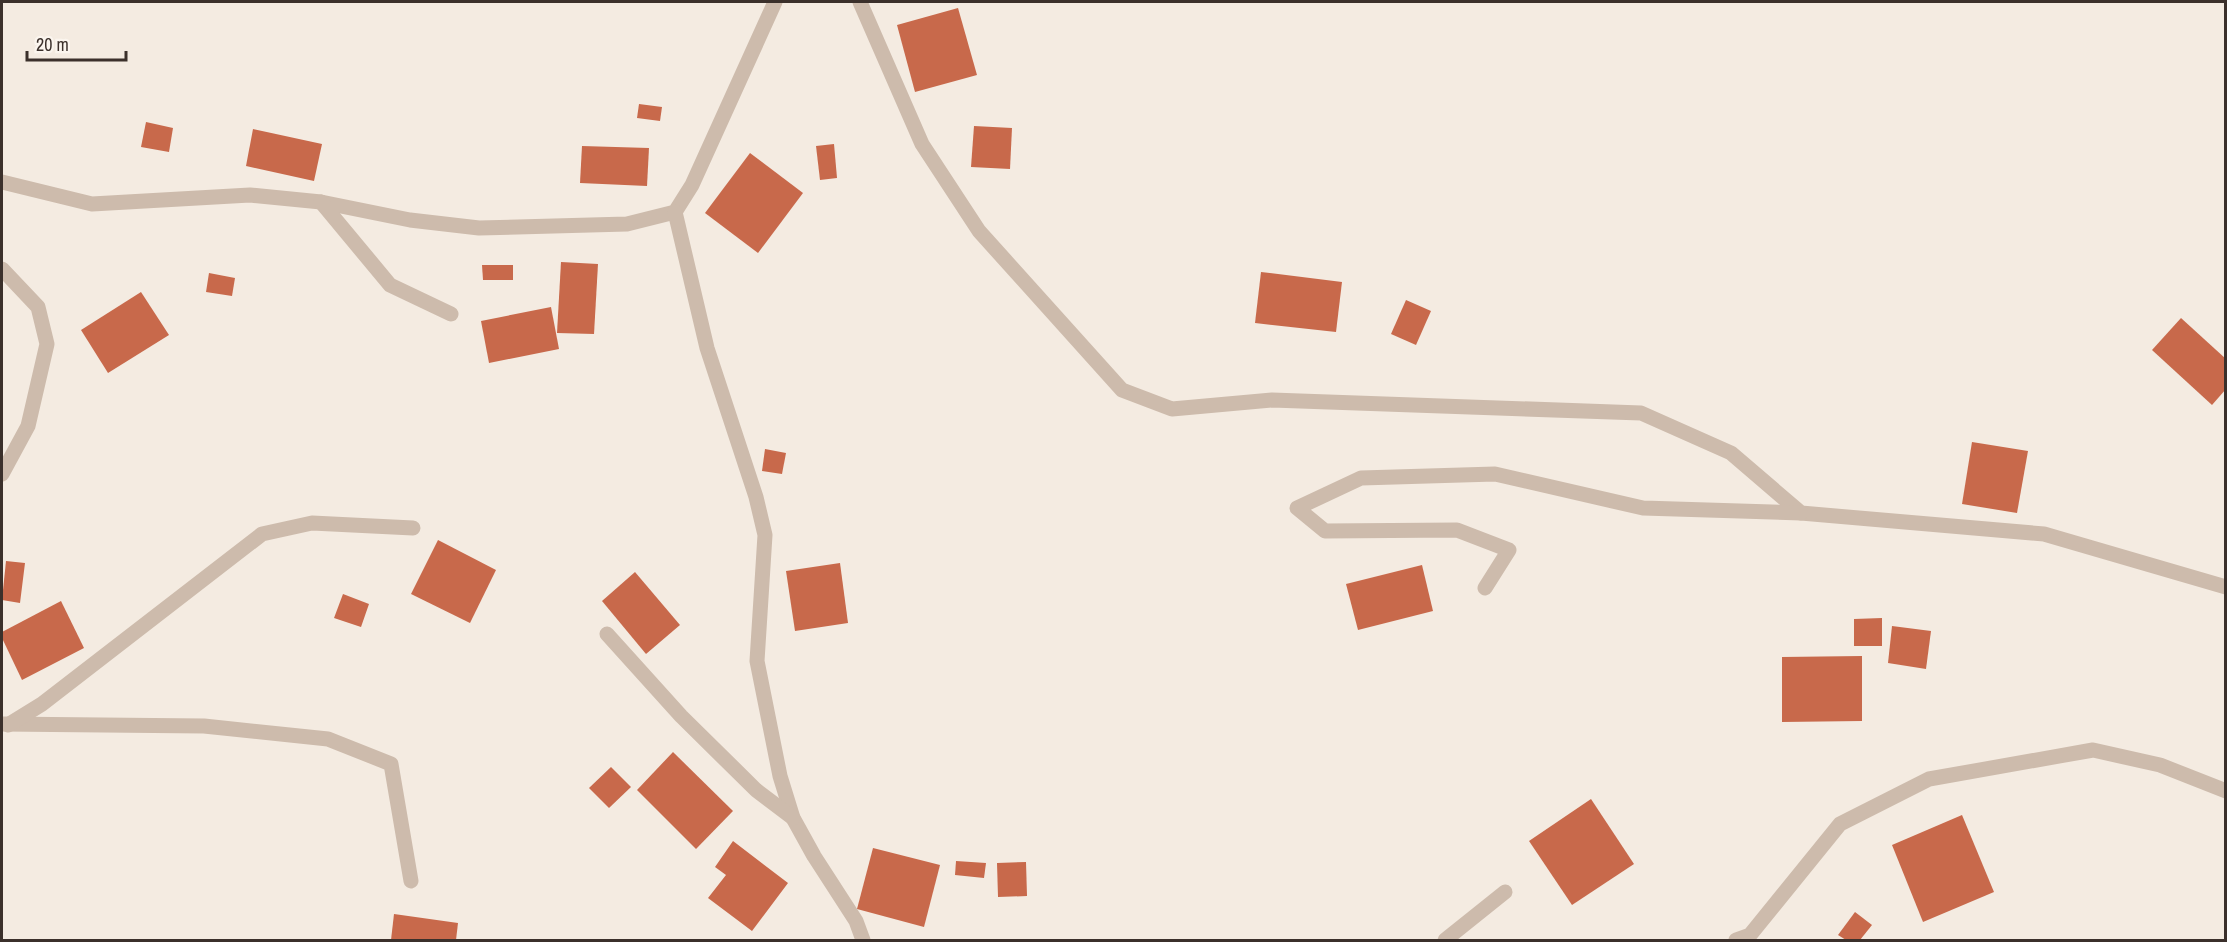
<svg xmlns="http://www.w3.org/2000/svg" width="2227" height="942" viewBox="0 0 2227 942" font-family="'Archivo Narrow',sans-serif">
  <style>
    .building { fill: #c8694b }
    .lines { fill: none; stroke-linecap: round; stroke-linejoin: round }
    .minor { stroke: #cdbbac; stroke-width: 15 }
  </style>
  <rect width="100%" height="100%" fill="#f4ebe1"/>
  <!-- building -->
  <g class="building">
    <polygon points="958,8 977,75 915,92 897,25"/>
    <polygon points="639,104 662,107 660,121 637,118"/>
    <polygon points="146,122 173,128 169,152 141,147"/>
    <polygon points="974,126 1012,128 1010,169 971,167"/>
    <polygon points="253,129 322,144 314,181 246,166"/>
    <polygon points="834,144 837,178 820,180 816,146"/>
    <polygon points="582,146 649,148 647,186 580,183"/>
    <polygon points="750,153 803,193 758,253 705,213"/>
    <polygon points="561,262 598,264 594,334 557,333"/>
    <polygon points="482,265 513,265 513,280 483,280"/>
    <polygon points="1261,272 1342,282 1336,332 1255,323"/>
    <polygon points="209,273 235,278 232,296 206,292"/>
    <polygon points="141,292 169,335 108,373 81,330"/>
    <polygon points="1406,300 1431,311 1416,345 1391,334"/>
    <polygon points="551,307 559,349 489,363 481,321"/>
    <polygon points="2181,318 2226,359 2226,389 2212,405 2152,350"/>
    <polygon points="1972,442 2028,451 2017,513 1962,504"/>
    <polygon points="765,449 786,453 782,474 762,471"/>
    <polygon points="438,540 496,570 470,623 411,594"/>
    <polygon points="6,561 25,563 20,603 2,600"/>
    <polygon points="840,563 848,623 795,631 786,571"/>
    <polygon points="1422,565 1433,611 1358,630 1346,584"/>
    <polygon points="635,572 680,625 646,654 602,601"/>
    <polygon points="343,594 369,604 361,627 334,618"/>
    <polygon points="61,601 84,648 22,680 2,638 2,632"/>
    <polygon points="1882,618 1882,646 1854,646 1854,619"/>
    <polygon points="1892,626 1931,631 1926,669 1888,663"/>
    <polygon points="1862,656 1862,721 1782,722 1782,657"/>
    <polygon points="673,752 733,811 696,849 637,790"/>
    <polygon points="611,767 631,787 609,808 589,788"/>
    <polygon points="1591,799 1634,864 1572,905 1529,841"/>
    <polygon points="1962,815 1994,892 1923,922 1892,845"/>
    <polygon points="733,841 788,883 752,931 708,898 726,875 715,867"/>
    <polygon points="873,848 940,865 924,927 857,909"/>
    <polygon points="956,861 986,863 984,878 955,875"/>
    <polygon points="1026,862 1027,896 998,897 997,863"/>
    <polygon points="1855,912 1872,925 1860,940 1846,940 1838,935"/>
    <polygon points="394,914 458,923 456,940 391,940"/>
  </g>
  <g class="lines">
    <!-- minor -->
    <g class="minor">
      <polyline points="860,2 922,144 979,231 1122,390 1172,409 1272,400 1641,413 1731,453 1801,513 2044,534 2226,587"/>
      <polyline points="2,182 92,204 250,195 321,202 410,220 479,228 627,224 675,212 692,185 775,2"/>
      <polyline points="321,202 390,285 451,314"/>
      <polyline points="675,212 707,348 756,497 765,535 757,661 780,776 793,818 814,856 856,921 863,940"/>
      <polyline points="2,269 38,307 47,344 28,426 2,474"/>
      <polyline points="1485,588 1509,550 1457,530 1325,531 1297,508 1361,478 1495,474 1643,508 1801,513"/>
      <polyline points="607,634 681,716 756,790 793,818"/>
      <polyline points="2,724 204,726 328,739 391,764 411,881"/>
      <polyline points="8,725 42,704 262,534 312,523 413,528"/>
      <polyline points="1445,940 1505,892"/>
      <polyline points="1736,940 1750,935 1840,824 1929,779 2093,750 2160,765 2226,791"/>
    </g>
  </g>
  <!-- border -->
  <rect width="2227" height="942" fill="none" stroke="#3b302b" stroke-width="6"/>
  <!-- scale -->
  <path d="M27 51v9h99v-9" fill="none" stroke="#3b302b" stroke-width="3"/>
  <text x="36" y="51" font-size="18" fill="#3b302b" stroke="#fbf5ee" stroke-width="4.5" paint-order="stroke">20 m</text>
</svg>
